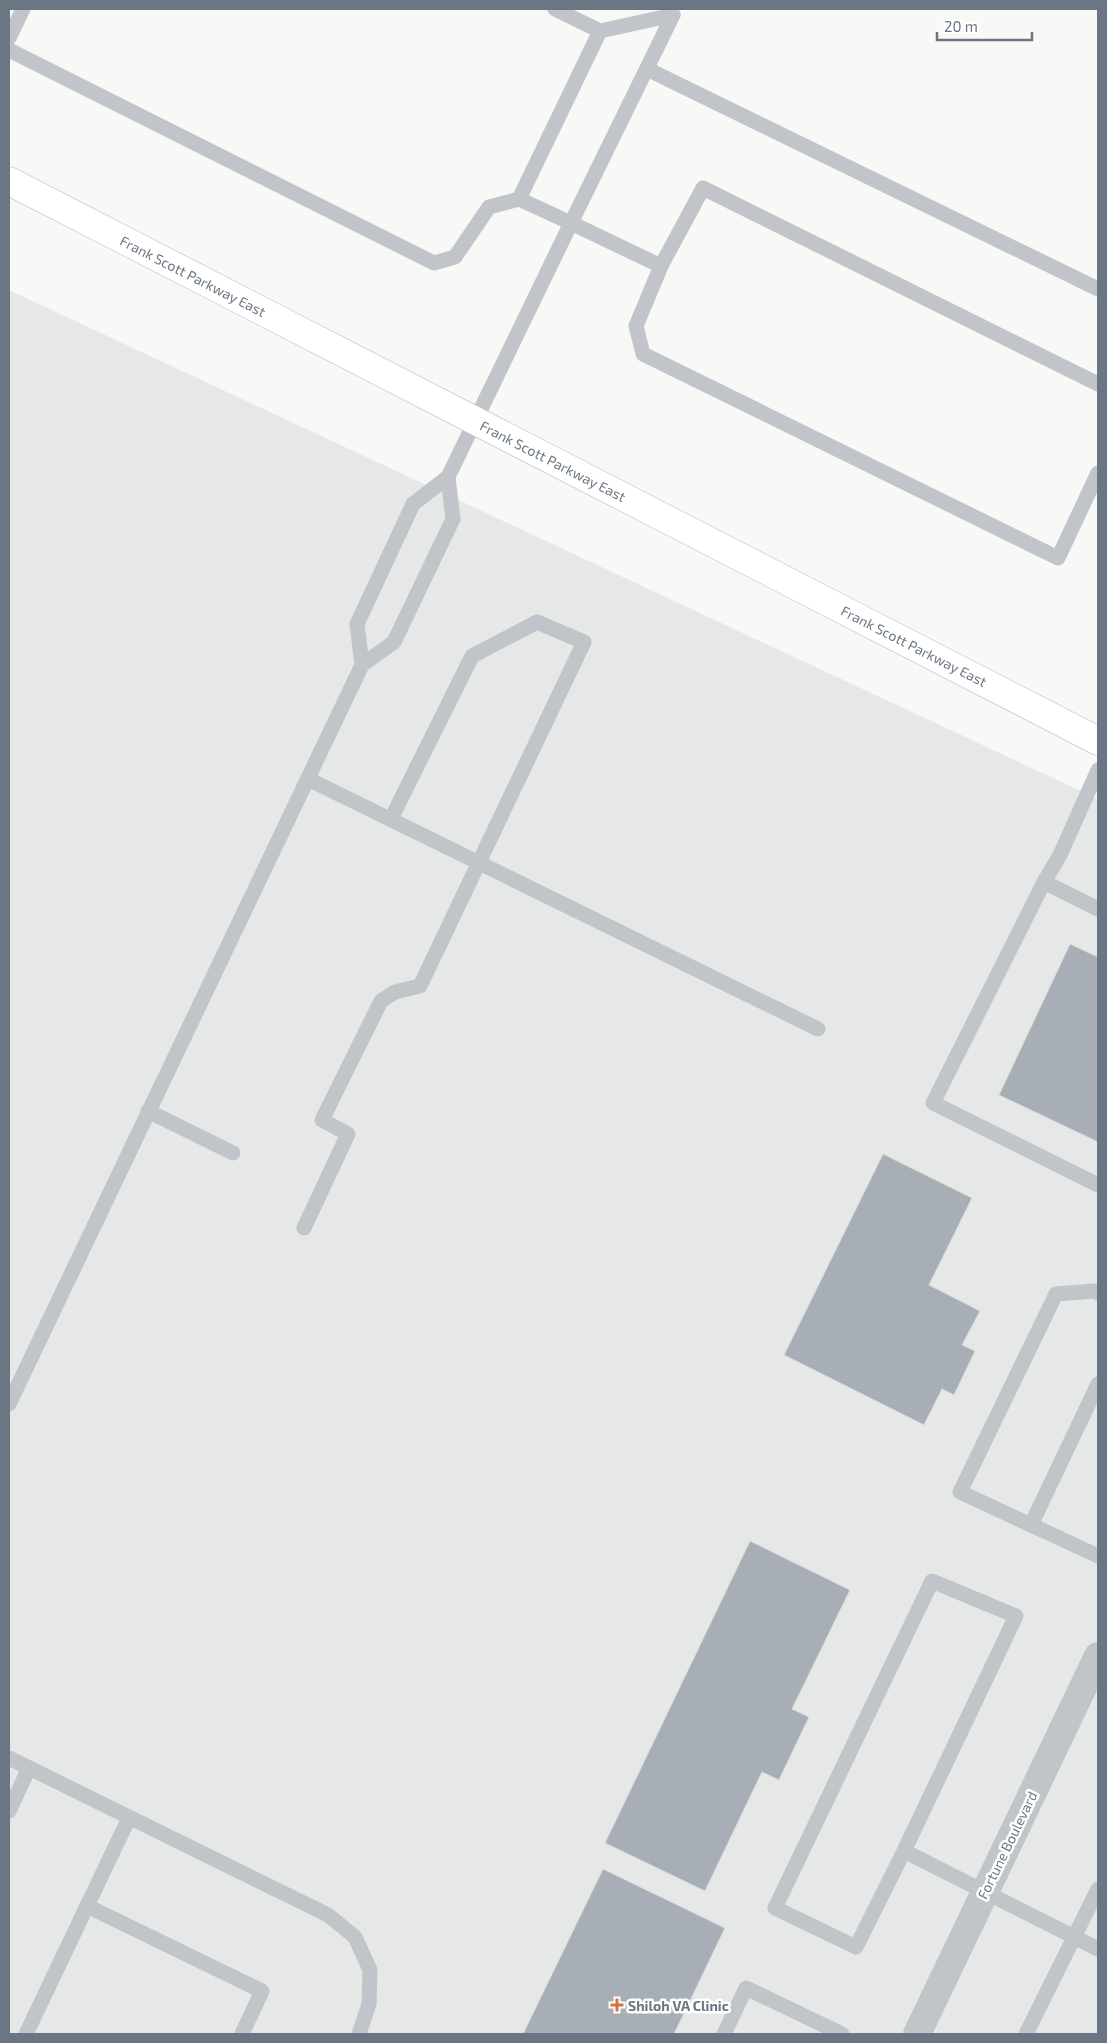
<svg xmlns="http://www.w3.org/2000/svg" width="1107" height="2043" viewBox="0 0 1107 2043" font-family="'Exo 2',sans-serif">
  <style>
    .built { fill: #e6e8e7 }
    .building { fill: #a8aeb5; stroke: #dadbd9 }
    .lines { fill: none; stroke-linecap: round; stroke-linejoin: round }
    .secondary-casing { stroke: #b6b9be; stroke-width: 29 }
    .service { stroke: #c1c4c8; stroke-width: 15 }
    .minor { stroke: #c1c4c8; stroke-width: 28 }
    .secondary { stroke: #fff; stroke-width: 28 }
    .poi-dot { fill: #d07640; stroke: #fff; stroke-width: 2 }
    .labels { text-anchor: middle; dominant-baseline: central; stroke-width: 5; stroke-linejoin: round; paint-order: stroke }
    .street-label { font-size: 14px; fill: #6b7684; stroke: #fff }
    .poi-label { font-size: 14px; font-weight: bold; fill: #6b7684; stroke: #fff; text-anchor: start }
  </style>
  <rect width="100%" height="100%" fill="#f8f9f7"/>
  <!-- built -->
  <polygon class="built" points="9,290 1098,799 1098,2034 9,2034"/>
  <!-- building -->
  <g class="building">
    <polygon points="1070,944 1098,957 1098,1142 999,1095"/>
    <polygon points="883,1154 972,1198 929,1285 980,1311 962,1345 975,1351 954,1395 942,1389 924,1425 784,1355"/>
    <polygon points="750,1541 850,1590 792,1709 809,1717 779,1780 762,1772 705,1891 605,1843"/>
    <polygon points="603,1869 725,1928 674,2034 523,2034"/>
  </g>
  <g class="lines">
    <defs>
      <polyline id="secondary" points="9,181 1098,741"/>
    </defs>
    <!-- secondary casing -->
    <use href="#secondary" class="secondary-casing"/>
    <!-- service -->
    <g class="service">
      <polyline points="555,9 600,31 673,15"/>
      <polyline points="9,38 23,9"/>
      <polyline points="9,50 434,263 455,257 489,207 519,199 571,223 673,15"/>
      <polyline points="647,69 1098,289"/>
      <polyline points="519,199 600,31"/>
      <polyline points="1098,384 703,188 661,266 636,326 643,354 1058,558 1098,473"/>
      <polyline points="362,665 357,624 413,504 448,477 571,223 661,266"/>
      <polyline points="1098,770 1060,855 1044,882 933,1103 1098,1185"/>
      <polyline points="308,779 818,1029"/>
      <polyline points="1044,882 1098,909"/>
      <polyline points="148,1111 233,1153"/>
      <polyline points="304,1228 348,1134 322,1120 381,1001 395,992 420,986 584,642 537,622 472,656 391,819"/>
      <polyline points="1098,1293 1094,1291 1056,1294 960,1492 1098,1556"/>
      <polyline points="9,1404 362,665 394,642 453,519 448,477"/>
      <polyline points="1031,1525 1098,1384"/>
      <polyline points="9,1758 328,1915 355,1937 370,1970 369,2004 359,2034"/>
      <polyline points="9,1811 29,1768"/>
      <polyline points="129,1818 87,1906 262,1991 242,2034"/>
      <polyline points="904,1851 1016,1616 932,1581 775,1908 856,1947 904,1851 1098,1949"/>
      <polyline points="26,2034 87,1906"/>
      <polyline points="724,2034 746,1988 842,2034"/>
      <polyline points="1026,2034 1098,1889"/>
    </g>
    <!-- minor -->
    <polyline class="minor" points="917,2034 1098,1656"/>
    <!-- secondary -->
    <use href="#secondary" class="secondary"/>
  </g>
  <!-- markers -->
  <path class="poi-dot" d="M614.5 1997.5h5v5h5v5h-5v5h-5v-5h-5v-5h5z"/>
  <g class="labels">
    <!-- street labels -->
    <g class="street-label">
      <text transform="translate(193 276) rotate(27)">Frank Scott Parkway East</text>
      <text transform="translate(553 461) rotate(27)">Frank Scott Parkway East</text>
      <text transform="translate(914 646) rotate(27)">Frank Scott Parkway East</text>
      <text transform="translate(1007 1845) rotate(-64)">Fortune Boulevard</text>
    </g>
    <!-- poi labels -->
    <g class="poi-label">
      <text x="628" y="2005">Shiloh VA Clinic</text>
    </g>
  </g>
  <!-- border -->
  <rect width="1107" height="2043" fill="none" stroke="#6b7684" stroke-width="20"/>
  <!-- scale -->
  <path d="M937 32v8h95v-8" fill="none" stroke="#6b7684" stroke-width="2.5"/>
  <text x="944" y="32" font-size="15" fill="#6b7684" stroke="#ffffff" stroke-width="4" paint-order="stroke">20 m</text>
</svg>
